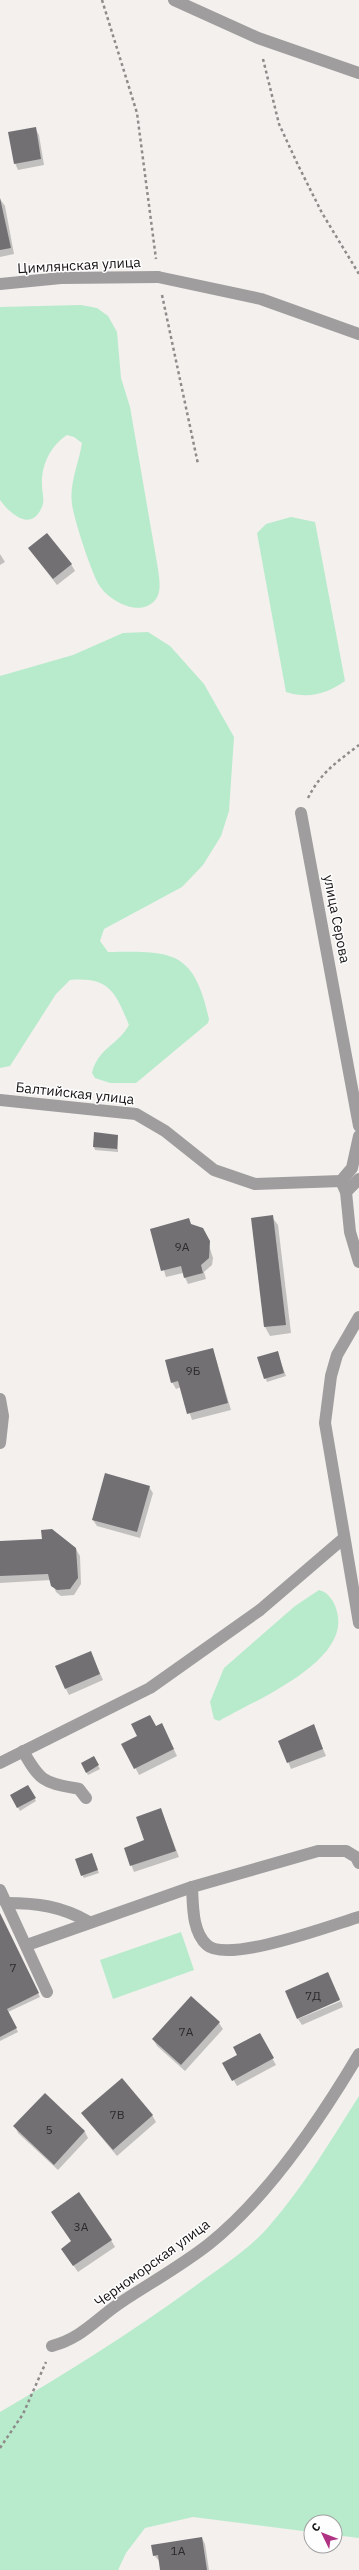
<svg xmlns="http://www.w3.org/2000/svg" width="359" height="2570" viewBox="0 0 359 2570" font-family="'IBM Plex Sans',sans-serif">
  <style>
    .green { fill: #b8ebcb }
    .shadow { fill: #0003 }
    .building { fill: #727073 }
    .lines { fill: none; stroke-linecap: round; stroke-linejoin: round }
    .path { stroke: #8e8c8b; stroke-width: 2.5; stroke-dasharray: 3 3; stroke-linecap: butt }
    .lane { stroke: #9f9d9d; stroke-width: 12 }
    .street { stroke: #9f9d9d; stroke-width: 12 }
    .labels { text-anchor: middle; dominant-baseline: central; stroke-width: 3; stroke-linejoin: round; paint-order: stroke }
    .number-label { font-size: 12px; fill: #2c2a2a }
    .street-label { font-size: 14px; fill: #141312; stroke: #fffefe }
  </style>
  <rect width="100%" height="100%" fill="#f3f0ee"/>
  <!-- green -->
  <g class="green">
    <path d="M81,305L97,308L108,316L117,332L121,378L130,407L158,569C159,578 162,590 156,599C141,619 109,601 99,585C91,571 74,520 72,504C69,484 79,463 82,443L74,437L67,435C50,446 41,466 42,485C42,491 44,498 43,504C33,533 12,516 0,500V307Z"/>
    <path d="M291,517L315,522L345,681C326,694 309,699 286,692L257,533L266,524Z"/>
    <path d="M148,632L170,646L204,684L234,737L229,811L221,836L203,865L182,887L104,929L100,941L108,952C172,951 194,950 209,1019L208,1023L136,1083H110L95,1078L92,1073C98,1048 118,1045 129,1025C115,991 109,977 70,980L56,994L10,1066L0,1068V676L73,655L123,633Z"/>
    <path d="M319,1590C329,1592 335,1603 337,1612C351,1662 253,1701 219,1721L214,1719L210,1702L224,1668L295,1606Z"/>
    <polygon points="181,1932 194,1970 113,1999 100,1960"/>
    <path d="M359,2096V2538L335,2535V2522H311V2532L193,2517L145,2528L126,2553L118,2570H0V2412C68,2372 134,2331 198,2284C222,2266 251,2248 270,2225C304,2186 331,2140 359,2096Z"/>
  </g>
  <!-- shadow -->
  <g class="shadow">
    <polygon points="35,128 39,135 44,165 18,170 15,163"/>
    <polygon points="0,199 5,206 14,254 0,257"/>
    <polygon points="29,549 71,564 75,571 57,585"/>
    <polygon points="0,554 5,562 0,565"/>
    <polygon points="118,1135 118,1152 95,1150 94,1147"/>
    <polygon points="272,1217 278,1225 291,1333 270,1336 265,1327 252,1219"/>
    <polygon points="189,1220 192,1226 206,1236 213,1258 212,1265 204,1272 206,1279 188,1284 183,1273 166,1277 151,1229"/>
    <polygon points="213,1349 231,1410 192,1420 181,1387 176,1389 172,1382"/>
    <polygon points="277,1352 286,1376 267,1382 258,1358"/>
    <polygon points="149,1487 153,1493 140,1538 97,1526 93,1520"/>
    <polygon points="0,1542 76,1549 80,1556 81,1584 74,1595 61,1596 56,1592 51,1580 0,1583"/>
    <polygon points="91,1653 103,1680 69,1695 66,1689"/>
    <polygon points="313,1725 326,1756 291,1769 280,1741"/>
    <polygon points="156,1727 165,1731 177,1756 139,1775 123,1744"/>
    <polygon points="93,1757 100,1769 88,1775 82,1764"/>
    <polygon points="28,1786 36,1801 20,1811 11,1795"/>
    <polygon points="161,1810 179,1857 134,1872 125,1848 146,1841"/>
    <polygon points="92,1854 99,1873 84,1878 82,1875"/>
    <polygon points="0,1915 40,1997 8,2012 18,2032 0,2041"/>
    <polygon points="328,1973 340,1999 298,2018"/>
    <polygon points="191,1997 219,2023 223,2029 185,2071 157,2046 153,2039"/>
    <polygon points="341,2001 343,2007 302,2025 298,2019"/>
    <polygon points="259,2034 276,2065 237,2086 224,2063 239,2055"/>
    <polygon points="45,2095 85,2132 88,2138 58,2170 18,2133 15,2126"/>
    <polygon points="82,2114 152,2115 156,2122 117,2156"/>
    <polygon points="111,2240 115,2247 78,2272 66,2255"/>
    <polygon points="202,2538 205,2544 209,2570 161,2570 160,2562 154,2555"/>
  </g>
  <!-- building -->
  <g class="building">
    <polygon points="36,127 41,159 14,164 8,132"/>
    <polygon points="0,198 11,248 0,250"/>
    <polygon points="47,533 72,564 53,579 28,548"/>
    <polygon points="94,1132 118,1135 117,1149 93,1147"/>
    <polygon points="273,1215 286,1325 264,1327 251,1218"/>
    <polygon points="189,1218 191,1224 203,1228 210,1241 209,1258 201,1265 203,1273 184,1278 181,1266 161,1271 150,1229"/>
    <polygon points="213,1348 228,1403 187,1414 178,1381 171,1383 165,1360"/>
    <polygon points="278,1351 284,1373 264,1379 257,1357"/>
    <polygon points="105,1473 150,1486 137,1532 92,1520"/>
    <polygon points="52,1529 76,1548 78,1578 70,1589 57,1590 51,1586 48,1574 0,1576 0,1541 42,1539 41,1530"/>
    <polygon points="91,1651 100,1674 65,1689 55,1666"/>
    <polygon points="150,1715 156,1726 162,1723 174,1749 134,1769 121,1744 137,1736 131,1724"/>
    <polygon points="314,1724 323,1749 287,1763 278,1741"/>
    <polygon points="94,1756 99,1765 86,1773 81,1763"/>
    <polygon points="28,1785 36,1798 17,1808 10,1795"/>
    <polygon points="161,1808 176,1851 130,1866 124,1848 144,1840 136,1817"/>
    <polygon points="92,1853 98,1870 81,1876 75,1859"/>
    <polygon points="0,1913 39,1993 7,2009 17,2028 0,2037"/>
    <polygon points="328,1972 340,2000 297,2019 285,1991"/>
    <polygon points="191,1996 220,2022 181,2065 152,2039"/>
    <polygon points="260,2033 274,2058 232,2081 222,2063 237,2055 233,2047"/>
    <polygon points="122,2078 153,2115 113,2150 81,2113"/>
    <polygon points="45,2093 85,2131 54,2165 13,2126"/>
    <polygon points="79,2192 112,2240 73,2266 61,2249 71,2241 51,2212"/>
    <polygon points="202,2537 207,2570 160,2570 158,2555 153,2556 151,2545"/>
  </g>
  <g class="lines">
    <!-- path -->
    <g class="path">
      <polyline points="102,0 137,113 156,259"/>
      <polyline points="263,59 279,124 298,165 322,213 359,274"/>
      <polyline points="162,295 198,464"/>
      <path d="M308,798C321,772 337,762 359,745"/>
      <polyline points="0,2448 23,2414 46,2362"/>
    </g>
    <!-- lane -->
    <g class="lane">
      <polyline points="174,0 258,38 359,73"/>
      <polyline points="0,284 61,278 158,277"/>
      <polyline points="346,1192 359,1179"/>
      <polyline points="0,1399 3,1416 0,1443"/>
      <path d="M23,1751C41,1783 44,1782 79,1789L86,1798"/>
      <polyline points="0,1763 150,1688 260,1610 344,1538"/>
      <path d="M192,1887C193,1905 192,1932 207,1945C228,1964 332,1925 359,1917"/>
      <polyline points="0,1890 47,1992"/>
      <path d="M6,1903C37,1903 61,1906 89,1922"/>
      <polyline points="27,1945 192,1887 318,1851 346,1851 356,1857 359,1863"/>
      <path d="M52,2346C82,2338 96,2319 120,2303C150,2283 181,2266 209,2244C267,2198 321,2118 359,2054"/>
    </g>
    <!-- street -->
    <g class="street">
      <polyline points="158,277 261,299 359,334"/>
      <polyline points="301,813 359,1126"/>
      <polyline points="0,1100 136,1114 165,1131 214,1170 255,1184 341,1181"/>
      <polyline points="341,1181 346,1192 350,1232 359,1262"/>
      <polyline points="341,1181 352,1168 359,1136"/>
      <polyline points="359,1317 337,1355 331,1376 325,1423 359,1623"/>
    </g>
  </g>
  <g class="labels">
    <!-- number labels -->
    <g class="number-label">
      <text x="182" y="1246">9А</text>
      <text x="193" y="1370">9Б</text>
      <text x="13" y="1967">7</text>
      <text x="313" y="1995">7Д</text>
      <text x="186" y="2031">7А</text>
      <text x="117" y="2114">7В</text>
      <text x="49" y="2129">5</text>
      <text x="81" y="2226">3А</text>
      <text x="178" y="2550">1А</text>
    </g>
    <!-- street labels -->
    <g class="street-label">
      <text transform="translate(79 265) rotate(-3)">Цимлянская улица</text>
      <text transform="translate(337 919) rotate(79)">улица Серова</text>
      <text transform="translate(75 1093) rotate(6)">Балтийская улица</text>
      <text transform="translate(152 2263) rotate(-36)">Черноморская улица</text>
    </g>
  </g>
  <!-- north arrow -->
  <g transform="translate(323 2534) rotate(313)"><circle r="19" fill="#fffefe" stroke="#a1a0a0"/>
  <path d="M0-3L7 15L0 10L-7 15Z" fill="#b03383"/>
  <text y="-6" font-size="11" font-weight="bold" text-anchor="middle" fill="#141312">С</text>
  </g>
</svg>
